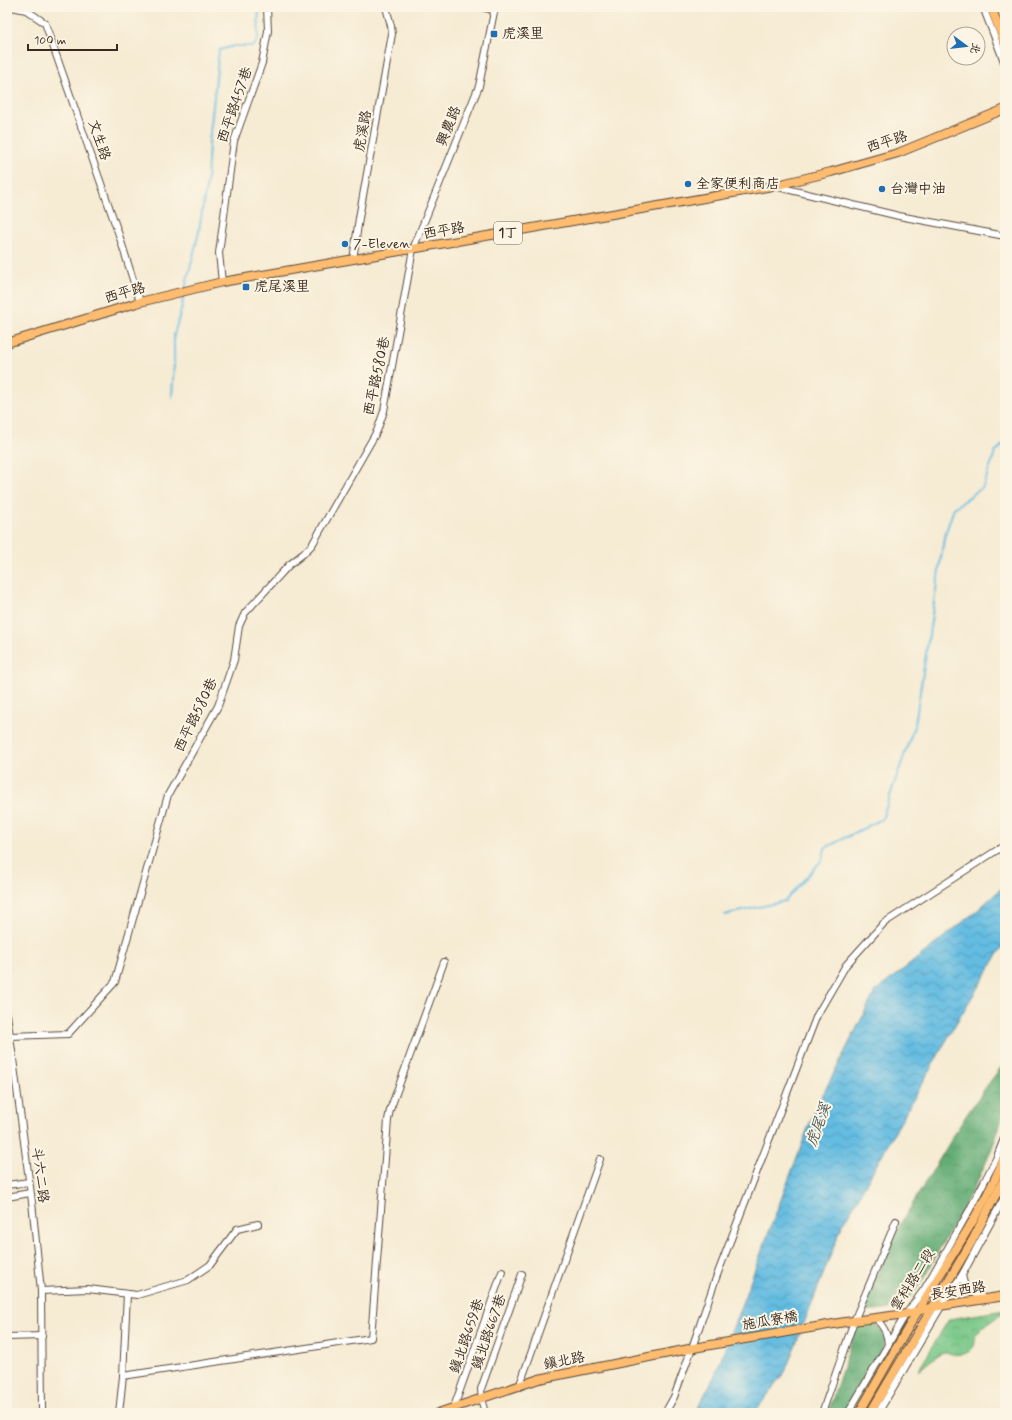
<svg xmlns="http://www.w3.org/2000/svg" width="1012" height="1420" viewBox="0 0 1012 1420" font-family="Mynerve,'LXGW WenKai TC',sans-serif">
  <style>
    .forest { fill: url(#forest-crowns); stroke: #4e6b49 }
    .park { fill: url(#park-crowns); stroke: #5a7853 }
    .water { fill: url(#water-waves); stroke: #4f7380 }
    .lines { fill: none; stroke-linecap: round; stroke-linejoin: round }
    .stream { stroke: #63bce1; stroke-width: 2 }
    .minor-casing { stroke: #574739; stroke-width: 8 }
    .major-casing { stroke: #574739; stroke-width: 10 }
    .minor { stroke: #fff; stroke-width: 6 }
    .major { stroke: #febc70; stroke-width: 8 }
    .poi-dot { fill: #1f6fb2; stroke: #fcf5e5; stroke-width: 1.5 }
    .labels { text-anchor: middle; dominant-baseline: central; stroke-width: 4; stroke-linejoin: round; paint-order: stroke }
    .shield { fill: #fcf5e5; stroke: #75675a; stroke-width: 1 }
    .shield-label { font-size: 13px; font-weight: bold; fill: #3b2a1e }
    .poi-label { font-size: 14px; fill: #3b2a1e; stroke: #fcf5e5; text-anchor: start }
    .street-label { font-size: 14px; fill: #3b2a1e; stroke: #fcf5e5 }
    .water-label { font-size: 15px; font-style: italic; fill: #475658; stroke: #fcf5e5 }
  </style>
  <defs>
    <pattern id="forest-crowns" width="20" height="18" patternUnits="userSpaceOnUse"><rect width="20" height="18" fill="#62ac74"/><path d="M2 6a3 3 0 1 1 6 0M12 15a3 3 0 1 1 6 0" fill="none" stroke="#528c5f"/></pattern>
    <pattern id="park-crowns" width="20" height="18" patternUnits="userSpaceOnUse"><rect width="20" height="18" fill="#78c788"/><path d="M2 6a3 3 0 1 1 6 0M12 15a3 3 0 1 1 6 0" fill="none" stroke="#64a26f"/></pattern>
    <pattern id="water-waves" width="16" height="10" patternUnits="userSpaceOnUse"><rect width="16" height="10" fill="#63bce1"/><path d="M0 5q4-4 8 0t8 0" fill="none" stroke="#5399b6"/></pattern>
  </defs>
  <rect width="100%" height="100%" fill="#fcf5e5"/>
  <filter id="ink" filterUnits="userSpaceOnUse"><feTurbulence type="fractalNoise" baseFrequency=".025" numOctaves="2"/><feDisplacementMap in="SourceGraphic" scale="8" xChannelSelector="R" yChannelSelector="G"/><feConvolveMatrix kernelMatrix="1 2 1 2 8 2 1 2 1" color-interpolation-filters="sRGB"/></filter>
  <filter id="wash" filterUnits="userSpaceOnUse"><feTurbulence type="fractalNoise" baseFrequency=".012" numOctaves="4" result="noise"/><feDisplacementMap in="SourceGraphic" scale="16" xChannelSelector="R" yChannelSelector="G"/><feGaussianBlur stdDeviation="0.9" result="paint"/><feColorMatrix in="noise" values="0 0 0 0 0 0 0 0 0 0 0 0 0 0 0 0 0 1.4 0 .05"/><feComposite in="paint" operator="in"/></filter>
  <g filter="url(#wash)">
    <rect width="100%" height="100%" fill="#f6ebd3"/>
    <!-- forest -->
    <g class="forest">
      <path d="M1005,1062C1005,1076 1008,1099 1004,1111C992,1159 966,1204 941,1246C932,1263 920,1290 904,1302C891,1311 877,1311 861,1312L898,1228L965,1117L986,1087Z"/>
      <path d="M874,1324H877C883,1332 888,1339 883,1348L845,1413H828L856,1327Z"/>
    </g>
    <!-- park -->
    <path class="park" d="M1005,1310V1313C997,1316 982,1327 977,1334C974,1337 976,1342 974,1346C969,1356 954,1356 946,1352C934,1356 927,1364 918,1371L949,1319Z"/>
    <!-- water -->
    <polygon class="water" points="1005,885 1005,943 955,1025 842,1226 785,1372 754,1413 695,1413 715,1375 814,1112 875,992 979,909"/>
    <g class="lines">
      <!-- stream -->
      <g class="stream">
        <polyline points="185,289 198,236 207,182 209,143 219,50 234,46 254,46 258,39 259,7"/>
        <polyline points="172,397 174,363 174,335 182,306 184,293"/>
        <polyline points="725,915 785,901 822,860 825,848 882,819 915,724 944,538 954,508 983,487 995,453 1005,442"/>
      </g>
    </g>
  </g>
  <g filter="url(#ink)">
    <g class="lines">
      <defs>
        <g id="minor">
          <polyline points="12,7 26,10 45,23 119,235 140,302"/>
          <polyline points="481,7 494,10"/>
          <polyline points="983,7 1005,64"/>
          <polyline points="774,186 899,216 1005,236"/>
          <polyline points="353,260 359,218 392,34 391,26 386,7"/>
          <polyline points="222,282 219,253 234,141 262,63 268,31 267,7"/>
          <polyline points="7,1014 32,1202 41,1291 42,1413"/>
          <polyline points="10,1036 68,1034 115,982 168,795 218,706 234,660 239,626 245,613 289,565 303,554 312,545 377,431 384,411 413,249 479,86 495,7"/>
          <polyline points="7,1185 29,1182"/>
          <polyline points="7,1197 30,1193"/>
          <path d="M962,1275C965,1292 970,1292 985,1298"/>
          <polyline points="41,1291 88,1289 137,1295 188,1280 210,1265 237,1229 258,1224"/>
          <path d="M876,1318C883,1327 888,1333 888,1345"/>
          <polyline points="7,1337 42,1336"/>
          <polyline points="123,1376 371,1338 388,1120 390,1110 444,962"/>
          <polyline points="519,1387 600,1159"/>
          <polyline points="454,1407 502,1272"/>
          <polyline points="119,1413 123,1376 127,1294"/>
          <polyline points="485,1413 482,1402 481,1389 522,1274"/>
          <polyline points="665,1413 674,1397 692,1348 716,1278 817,1015 846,965 884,923 1005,845"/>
          <polyline points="822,1413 854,1321 896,1221"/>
          <polyline points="848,1413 906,1314 925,1288 969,1211 996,1159 1005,1136"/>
          <polyline points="878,1413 948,1295 962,1275 1005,1196"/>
        </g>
        <g id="major">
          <polyline points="991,7 1005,44"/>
          <polyline points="1004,7 1005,11"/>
          <polyline points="7,343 140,302 222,282 647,208 773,186 831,172 898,153 1005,109"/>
          <polyline points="438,1413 539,1379 699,1347 845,1322 906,1314 933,1307 1005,1296"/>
          <path d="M859,1413C883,1372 906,1330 931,1289C958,1246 986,1203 1005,1156"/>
          <polyline points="870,1413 972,1241 1005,1177"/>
        </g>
      </defs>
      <!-- minor casing -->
      <use href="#minor" class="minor-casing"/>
      <!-- major casing -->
      <use href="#major" class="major-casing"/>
      <!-- minor -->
      <use href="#minor" class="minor"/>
      <!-- major -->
      <use href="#major" class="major"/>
    </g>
  </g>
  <!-- markers -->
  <g class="poi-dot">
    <rect x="490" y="30" width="8" height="8" rx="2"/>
    <circle cx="688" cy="184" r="4"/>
    <circle cx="882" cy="189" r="4"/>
    <circle cx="345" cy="244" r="4"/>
    <rect x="242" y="283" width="8" height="8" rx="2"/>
  </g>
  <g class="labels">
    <!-- shield labels -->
    <rect class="shield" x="494" y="222" width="28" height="22" rx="3"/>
    <g class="shield-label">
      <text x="508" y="233">1丁</text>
    </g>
    <!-- poi labels -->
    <g class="poi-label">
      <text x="502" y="34">虎溪里</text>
      <text x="696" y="184">全家便利商店</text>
      <text x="890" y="189">台灣中油</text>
      <text x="353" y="244">7-Eleven</text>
      <text x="254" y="287">虎尾溪里</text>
    </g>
    <!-- street labels -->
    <g class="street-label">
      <text transform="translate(235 105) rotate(-71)">西平路457巷</text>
      <text transform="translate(449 126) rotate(-68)">興農路</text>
      <text transform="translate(363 131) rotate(-80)">虎溪路</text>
      <text transform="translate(99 140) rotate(71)">文生路</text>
      <text transform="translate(887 142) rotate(-18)">西平路</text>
      <text transform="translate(444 231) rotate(-10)">西平路</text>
      <text transform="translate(125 293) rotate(-16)">西平路</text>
      <text transform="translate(377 376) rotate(-78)">西平路580巷</text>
      <text transform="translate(196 715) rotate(-64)">西平路580巷</text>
      <text transform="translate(40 1175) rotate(83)">斗六二路</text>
      <text transform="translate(913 1280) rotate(-58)">雲科路二段</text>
      <text transform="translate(958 1291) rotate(-9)">長安西路</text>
      <text transform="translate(770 1321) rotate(-10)">施瓜寮橋</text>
      <text transform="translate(489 1332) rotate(-71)">鎮北路667巷</text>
      <text transform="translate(467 1336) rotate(-71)">鎮北路659巷</text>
      <text transform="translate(564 1361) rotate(-11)">鎮北路</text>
    </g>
    <!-- water labels -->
    <g class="water-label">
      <text transform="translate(819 1125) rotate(-70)">虎尾溪</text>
    </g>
  </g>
  <!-- margin -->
  <rect width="1012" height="1420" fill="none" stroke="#fcf5e5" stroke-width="24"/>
  <!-- north arrow -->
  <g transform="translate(966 46) rotate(105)"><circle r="19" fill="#fcf5e5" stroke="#afa495"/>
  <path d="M0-3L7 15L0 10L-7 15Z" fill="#1f6fb2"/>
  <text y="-6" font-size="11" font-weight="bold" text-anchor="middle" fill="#3b2a1e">北</text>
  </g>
  <!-- scale -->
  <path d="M28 44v6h89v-6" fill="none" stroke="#3b2a1e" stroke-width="2"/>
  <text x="34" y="44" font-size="12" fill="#3b2a1e" stroke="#fcf5e5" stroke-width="3" paint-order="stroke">100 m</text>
</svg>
